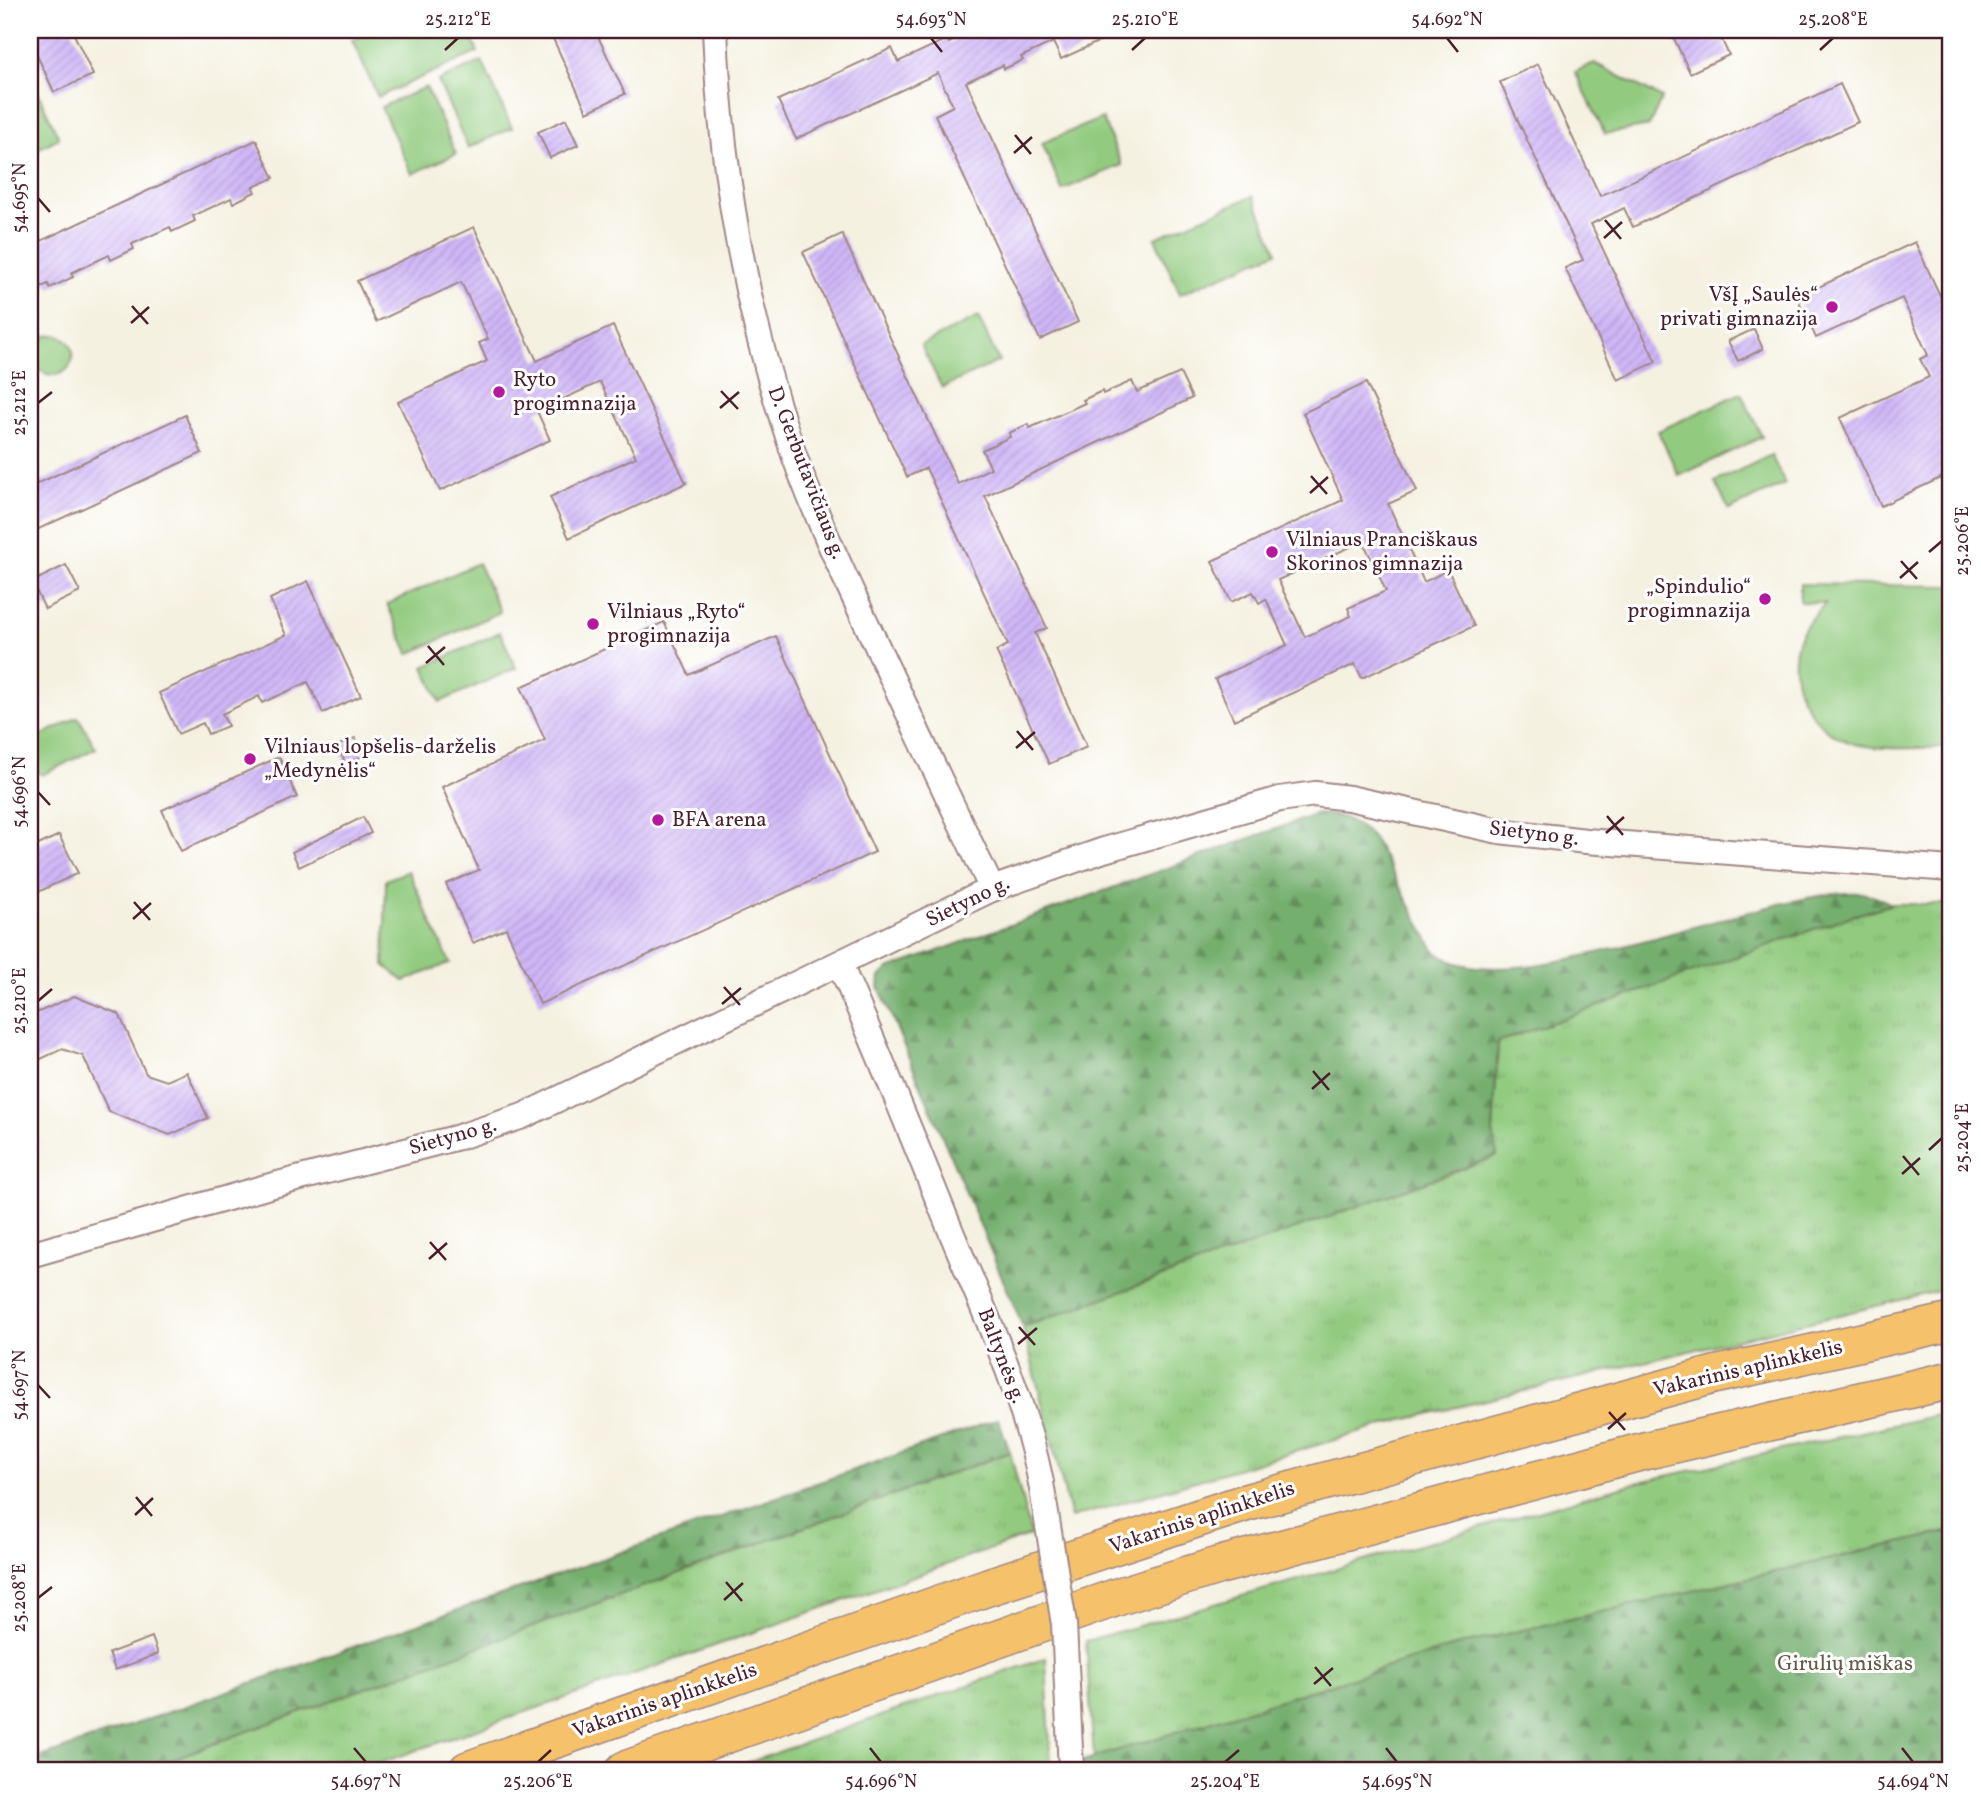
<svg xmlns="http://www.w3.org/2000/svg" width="1981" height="1800" viewBox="0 0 1981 1800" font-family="Vollkorn,serif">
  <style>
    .grass { fill: url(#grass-tufts); stroke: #6e7555; stroke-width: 2 }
    .forest { fill: url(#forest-firs); stroke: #60674c; stroke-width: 2 }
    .green { fill: #92cb7f; stroke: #6e7555; stroke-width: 2 }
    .building { fill: url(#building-hatch); fill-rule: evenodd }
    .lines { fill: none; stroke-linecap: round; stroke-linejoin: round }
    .minor-casing { stroke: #a08886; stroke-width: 28 }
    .highway-casing { stroke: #a08886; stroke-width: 40 }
    .minor { stroke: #fff; stroke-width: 24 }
    .highway { stroke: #f5c16b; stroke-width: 37 }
    .minor-bridge-casing { stroke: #a08886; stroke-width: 28; stroke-linecap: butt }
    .minor-bridge { stroke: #fff; stroke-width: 24 }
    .ticks { fill: none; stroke: #4a1f2b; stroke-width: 2.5 }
    .poi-dot { fill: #b5179e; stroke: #fff; stroke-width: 2.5 }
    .labels { text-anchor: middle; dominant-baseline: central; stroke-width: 6; stroke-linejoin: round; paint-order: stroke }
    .poi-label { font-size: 21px; fill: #4a1f2b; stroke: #fff; text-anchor: start }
    .street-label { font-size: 21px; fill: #4a1f2b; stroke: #fff }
    .park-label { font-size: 21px; fill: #635b48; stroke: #fff }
    .neatline { fill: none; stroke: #4a1f2b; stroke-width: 2.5 }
    .ticks-label { font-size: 18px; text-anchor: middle; fill: #4a1f2b }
  </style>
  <defs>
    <pattern id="grass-tufts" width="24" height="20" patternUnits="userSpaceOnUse" patternTransform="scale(1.75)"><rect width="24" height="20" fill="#92cb7f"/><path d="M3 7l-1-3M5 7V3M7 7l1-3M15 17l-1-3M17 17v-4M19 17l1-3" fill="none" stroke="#7fae6e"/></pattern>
    <pattern id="forest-firs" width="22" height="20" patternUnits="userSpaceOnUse" patternTransform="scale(1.75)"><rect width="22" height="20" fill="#75af6e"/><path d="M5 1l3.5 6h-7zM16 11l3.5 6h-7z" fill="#628e5b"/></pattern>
    <pattern id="building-hatch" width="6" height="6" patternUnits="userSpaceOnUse" patternTransform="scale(1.75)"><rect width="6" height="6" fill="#cfb6f7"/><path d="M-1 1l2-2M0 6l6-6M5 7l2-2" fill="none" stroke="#b39cd4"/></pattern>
  </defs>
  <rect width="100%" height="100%" fill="#fff"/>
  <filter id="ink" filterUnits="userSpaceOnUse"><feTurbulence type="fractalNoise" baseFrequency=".0143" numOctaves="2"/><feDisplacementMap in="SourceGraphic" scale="14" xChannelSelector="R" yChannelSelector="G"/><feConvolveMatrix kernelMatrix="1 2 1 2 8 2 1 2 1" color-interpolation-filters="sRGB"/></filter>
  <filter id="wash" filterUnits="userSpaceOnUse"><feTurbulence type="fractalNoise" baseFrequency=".00686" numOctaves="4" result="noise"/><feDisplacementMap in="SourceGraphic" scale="28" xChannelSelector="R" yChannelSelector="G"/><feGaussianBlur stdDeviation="1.57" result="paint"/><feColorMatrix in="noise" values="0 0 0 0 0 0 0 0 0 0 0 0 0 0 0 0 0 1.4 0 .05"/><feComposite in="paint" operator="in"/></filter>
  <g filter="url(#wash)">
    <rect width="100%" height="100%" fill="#f5f1e1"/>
    <!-- grass -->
    <g class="grass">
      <polygon points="1892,904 1951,904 1951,1288 1395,1422 1071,1518 1023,1327 1497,1156 1493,1132 1498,1042 1839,920"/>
      <polygon points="1951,1412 1951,1531 1459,1645 1094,1758 1086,1641 1635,1483"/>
      <polygon points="1010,1452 1031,1535 360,1770 142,1770"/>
      <polygon points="1046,1658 1051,1770 727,1770"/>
    </g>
    <!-- forest -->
    <g class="forest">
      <path d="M1317,814C1344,814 1358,822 1375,841L1433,948C1492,1017 1768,885 1862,893C1872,894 1883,900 1892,904L1839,920L1498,1042L1493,1132L1497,1156L1023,1327L879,987L880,977L888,969Z"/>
      <polygon points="998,1419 1010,1452 142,1770 30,1770 30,1761"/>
      <polygon points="1951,1531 1951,1770 1053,1770 1459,1645"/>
    </g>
    <!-- green -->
    <g class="green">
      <polygon points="375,30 468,30 478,52 378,97 352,40"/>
      <polygon points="482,61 512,128 468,148 438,81"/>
      <polygon points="1594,63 1662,98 1649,126 1605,134 1575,72"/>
      <polygon points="32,80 59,138 30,153 30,81"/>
      <polygon points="426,87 456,154 412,174 381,107"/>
      <polygon points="1102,118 1122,165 1062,190 1042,143"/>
      <polygon points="1253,196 1277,252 1180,294 1155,238"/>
      <polygon points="978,317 999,361 942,388 921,345"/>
      <circle cx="53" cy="355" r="20"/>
      <polygon points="1741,393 1762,437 1679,476 1658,431"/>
      <polygon points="1771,455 1785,484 1729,510 1715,482"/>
      <polygon points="478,563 500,612 409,654 387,604"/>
      <path d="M1800,584L1951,586V748C1921,747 1884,751 1855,744C1812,733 1785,684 1798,642C1803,626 1815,614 1826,603L1800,602Z"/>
      <polygon points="500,632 516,668 440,702 424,667"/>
      <polygon points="78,717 96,748 42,775 30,765 30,741"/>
      <polygon points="408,871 450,963 404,981 384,965 386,880"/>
    </g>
    <g id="blocks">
      <!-- building -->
      <g class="building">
        <polygon points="30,30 72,30 93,75 54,92 30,40"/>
        <polygon points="549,30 595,30 625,94 587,112"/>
        <polygon points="978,30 1124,30 1061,59 1053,42 1021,57 1023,60 1004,69 1003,65 966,82 1078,322 1040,340 935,115 953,106 938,73 796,139 778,100 892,48 898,62 947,39 949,43"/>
        <polygon points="1670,30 1717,30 1729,55 1690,73"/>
        <polygon points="1538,64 1600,196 1840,84 1858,122 1633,227 1624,208 1591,224 1656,362 1618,380 1565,268 1583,260 1500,82"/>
        <polygon points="566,119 578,145 550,158 538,132"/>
        <polygon points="256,140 274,178 253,187 255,192 233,203 231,198 193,216 195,221 172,232 170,227 132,244 134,249 111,260 109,255 71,273 73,277 50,288 48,284 30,292 30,246"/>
        <polygon points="474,227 537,361 613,326 686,483 569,538 550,497 636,457 600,382 537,411 550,440 440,491 398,402 487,361 479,343 488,339 461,282 376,322 357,281"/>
        <polygon points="842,234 958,484 991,468 982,450 1010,437 1009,433 1028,424 1030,428 1085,403 1083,400 1102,391 1103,394 1132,381 1137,392 1180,373 1192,398 985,496 1047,628 1035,633 1087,747 1049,764 996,651 1008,645 926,468 907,477 803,252"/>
        <polygon points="1915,242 1951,319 1951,473 1881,506 1840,418 1929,377 1920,359 1928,355 1902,298 1816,338 1797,297"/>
        <polygon points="1754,329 1763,349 1738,361 1728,341"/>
        <path d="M1366,383L1417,491L1388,504L1424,582L1448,570L1474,626L1362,678L1355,664L1234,720L1215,679L1287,645L1266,599L1259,603L1253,592L1231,602L1212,561L1343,500L1303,413ZM1363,541L1386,591L1348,608L1351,616L1305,637L1278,580Z"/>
        <polygon points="185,415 202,453 30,533 30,487"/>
        <polygon points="66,565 80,592 45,609 32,582"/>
        <polygon points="308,581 361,696 323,713 308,682 262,703 259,696 222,714 228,726 208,734 203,723 178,734 159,693 286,635 270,599"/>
        <polygon points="664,622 689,675 776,636 875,852 540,1004 506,928 473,943 446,884 479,870 442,787 545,740 521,687"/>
        <polygon points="355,738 363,756 346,764 337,746"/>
        <polygon points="279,757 297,797 181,851 162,810"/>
        <polygon points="363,817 371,833 299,867 292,852"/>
        <polygon points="59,835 78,873 30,896 30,849"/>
        <polygon points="74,996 119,1014 146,1074 167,1081 187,1072 208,1118 170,1135 109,1112 83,1056 62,1049 30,1064 30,1016"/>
        <polygon points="152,1637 158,1654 115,1670 109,1653"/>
      </g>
    </g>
  </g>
  <g filter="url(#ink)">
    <use href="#blocks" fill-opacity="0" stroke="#a08886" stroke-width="2"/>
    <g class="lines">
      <defs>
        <g id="minor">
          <path d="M715,30C721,175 747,318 794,455C819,525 852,592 883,659C919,736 955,812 992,889"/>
          <path d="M840,965C879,1052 914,1141 950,1229C984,1312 1024,1395 1041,1483"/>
          <polyline points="30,1255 266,1187 459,1137 523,1116 992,889 1104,850 1280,799 1315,794 1349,798 1499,831 1586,841 1951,869"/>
          <polyline points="1067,1686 1071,1770"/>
        </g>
        <g id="highway">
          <polyline points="468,1770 988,1587 1245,1503 1714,1375 1951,1322"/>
          <polyline points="625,1770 1123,1595 1217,1566 1644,1451 1951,1380"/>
        </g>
      </defs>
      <!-- minor casing -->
      <use href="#minor" class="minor-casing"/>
      <!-- highway casing -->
      <use href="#highway" class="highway-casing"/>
      <!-- minor -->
      <use href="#minor" class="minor"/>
      <!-- highway -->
      <use href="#highway" class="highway"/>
      <defs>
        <polyline id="minor-bridge" points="1041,1483 1064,1624 1067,1686"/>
      </defs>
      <!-- minor-bridge casing -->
      <use href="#minor-bridge" class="minor-bridge-casing"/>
      <!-- minor-bridge -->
      <use href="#minor-bridge" class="minor-bridge"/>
    </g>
  </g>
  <!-- ticks -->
  <path class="ticks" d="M931,38L942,52M1447,38L1458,52M445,50L458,38M1132,50L1145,38M1820,50L1833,38M1015,135L1031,154M1014,153L1032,137M38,198L50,212M1605,220L1621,239M1604,238L1622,222M132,306L148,324M131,323L149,307M721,391L738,409M38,403L52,392M720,408L739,392M1311,476L1327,494M1310,493L1328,477M1929,552L1942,541M1901,561L1917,579M1900,578L1918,562M428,646L444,665M426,663L445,647M1017,731L1033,750M1016,748L1035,732M38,792L50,805M1607,816L1623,835M1606,833L1624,817M134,902L150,920M133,919L151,903M724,987L740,1005M38,1001L52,989M722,1004L741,988M1313,1071L1329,1090M1312,1089L1330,1073M1929,1150L1942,1138M1903,1156L1919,1175M1902,1174L1920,1158M430,1242L446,1260M429,1259L447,1243M1019,1327L1035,1345M1018,1344L1037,1328M38,1385L50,1398M1609,1412L1625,1430M1608,1429L1626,1413M136,1497L152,1516M135,1515L153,1498M726,1582L742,1601M38,1598L52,1587M724,1600L743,1583M1315,1667L1331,1686M1314,1684L1333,1668M354,1748L366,1762M870,1748L881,1762M1386,1748L1397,1762M1902,1748L1913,1762M538,1762L551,1750M1225,1762L1239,1750"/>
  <!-- markers -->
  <g class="poi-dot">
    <circle cx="1832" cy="307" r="7"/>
    <circle cx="499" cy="392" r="7"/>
    <circle cx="1272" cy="552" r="7"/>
    <circle cx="1765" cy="599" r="7"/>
    <circle cx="593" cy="624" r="7"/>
    <circle cx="250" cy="759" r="7"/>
    <circle cx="658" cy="820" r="7"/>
  </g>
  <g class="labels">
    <!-- poi labels -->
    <g class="poi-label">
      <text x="1818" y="295" text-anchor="end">VšĮ „Saulės“<tspan x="1818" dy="24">privati gimnazija</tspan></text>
      <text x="513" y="380">Ryto<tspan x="513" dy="24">progimnazija</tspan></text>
      <text x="1286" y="540">Vilniaus Pranciškaus<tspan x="1286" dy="24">Skorinos gimnazija</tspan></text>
      <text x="1751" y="587" text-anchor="end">„Spindulio“<tspan x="1751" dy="24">progimnazija</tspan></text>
      <text x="607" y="612">Vilniaus „Ryto“<tspan x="607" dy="24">progimnazija</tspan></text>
      <text x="264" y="747">Vilniaus lopšelis-darželis<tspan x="264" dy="24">„Medynėlis“</tspan></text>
      <text x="672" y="820">BFA arena</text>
    </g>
    <!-- street labels -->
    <g class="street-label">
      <text transform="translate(806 473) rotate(69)">D. Gerbutavičiaus g.</text>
      <text transform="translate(1534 834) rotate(7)">Sietyno g.</text>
      <text transform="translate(968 902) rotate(-26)">Sietyno g.</text>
      <text transform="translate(453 1137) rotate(-16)">Sietyno g.</text>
      <text transform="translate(1001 1356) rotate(69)">Baltynės g.</text>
      <text transform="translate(1748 1369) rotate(-13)">Vakarinis aplinkkelis</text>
      <text transform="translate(1202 1518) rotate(-18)">Vakarinis aplinkkelis</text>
      <text transform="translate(665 1701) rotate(-19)">Vakarinis aplinkkelis</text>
    </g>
    <!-- park labels -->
    <g class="park-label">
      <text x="1845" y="1664">Girulių miškas</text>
    </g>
  </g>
  <!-- margin -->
  <rect width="1981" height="1800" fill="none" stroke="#fff" stroke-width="77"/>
  <rect x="38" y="38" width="1904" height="1724" class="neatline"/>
  <g class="ticks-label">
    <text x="458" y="25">25.212°E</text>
    <text x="931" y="25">54.693°N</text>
    <text x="1145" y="25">25.210°E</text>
    <text x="1447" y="25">54.692°N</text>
    <text x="1833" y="25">25.208°E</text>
    <text transform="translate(19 198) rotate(-90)" y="6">54.695°N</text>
    <text transform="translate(19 403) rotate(-90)" y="6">25.212°E</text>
    <text transform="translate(1962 541) rotate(-90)" y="6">25.206°E</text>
    <text transform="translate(19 792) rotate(-90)" y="6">54.696°N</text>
    <text transform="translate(19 1001) rotate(-90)" y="6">25.210°E</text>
    <text transform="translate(1962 1138) rotate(-90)" y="6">25.204°E</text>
    <text transform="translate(19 1385) rotate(-90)" y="6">54.697°N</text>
    <text transform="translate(19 1598) rotate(-90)" y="6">25.208°E</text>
    <text x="366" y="1787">54.697°N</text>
    <text x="538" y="1787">25.206°E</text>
    <text x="881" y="1787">54.696°N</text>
    <text x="1225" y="1787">25.204°E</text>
    <text x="1397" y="1787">54.695°N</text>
    <text x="1913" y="1787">54.694°N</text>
  </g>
</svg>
